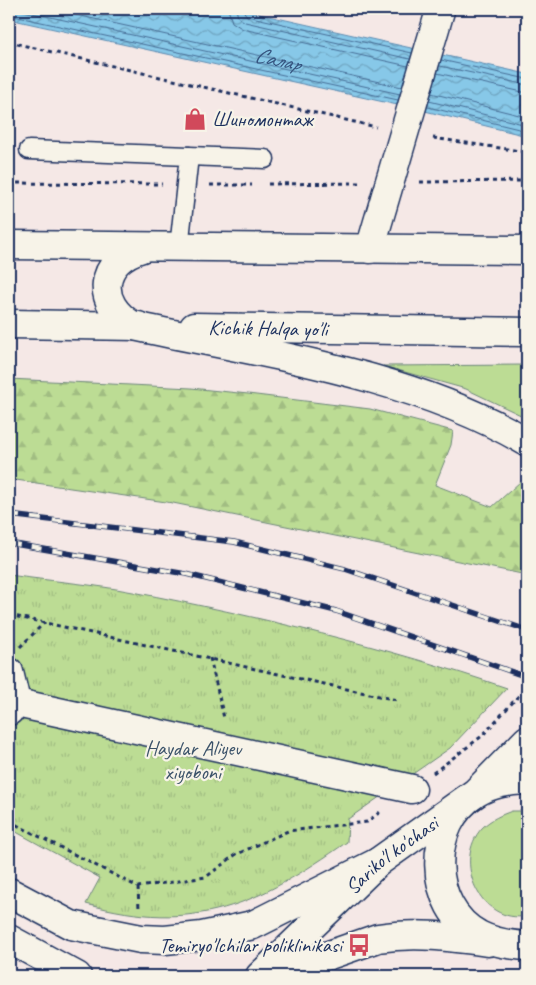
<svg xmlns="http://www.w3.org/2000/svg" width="536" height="985" viewBox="0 0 536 985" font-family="Caveat,sans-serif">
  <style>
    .grass { fill: #bcdc94; stroke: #6c8679 }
    .forest { fill: url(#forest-firs); stroke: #6c8679 }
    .park { fill: url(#park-tufts); stroke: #6c8679 }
    .water { fill: url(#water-waves); stroke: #5c8bb1 }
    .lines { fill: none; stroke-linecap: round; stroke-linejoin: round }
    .shore { stroke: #466c95; stroke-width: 1 }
    .lane-casing { stroke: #1b2f5e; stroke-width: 21 }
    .street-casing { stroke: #1b2f5e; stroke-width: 31 }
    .secondary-casing { stroke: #1b2f5e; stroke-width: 31 }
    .highway-casing { stroke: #1b2f5e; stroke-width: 31 }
    .path { stroke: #1b2f5e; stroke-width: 3; stroke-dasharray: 4 4; stroke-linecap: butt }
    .lane { stroke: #f7f3e8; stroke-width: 18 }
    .street { stroke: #f7f3e8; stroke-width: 28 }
    .secondary { stroke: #f7f3e8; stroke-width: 28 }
    .highway { stroke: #f7f3e8; stroke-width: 28 }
    .rail-casing { stroke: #1b2f5e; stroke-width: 5.5 }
    .rail { stroke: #f7f3e8; stroke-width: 4; stroke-dasharray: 11; stroke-linecap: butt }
    .labels { text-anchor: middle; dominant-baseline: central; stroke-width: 4.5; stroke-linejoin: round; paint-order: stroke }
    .poi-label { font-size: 21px; fill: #1b2f5e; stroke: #f7f3e8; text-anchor: start }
    .street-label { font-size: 21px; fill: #1b2f5e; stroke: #f7f3e8 }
    .park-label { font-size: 21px; fill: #3b5269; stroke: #f7f3e8 }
    .water-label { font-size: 22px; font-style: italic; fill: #365580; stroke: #f7f3e8 }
  </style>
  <defs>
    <pattern id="forest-firs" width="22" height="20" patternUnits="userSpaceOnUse" patternTransform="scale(1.25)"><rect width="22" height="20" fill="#bcdc94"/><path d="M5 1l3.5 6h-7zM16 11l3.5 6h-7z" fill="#a1bd82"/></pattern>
    <pattern id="park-tufts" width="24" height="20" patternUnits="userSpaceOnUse" patternTransform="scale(1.25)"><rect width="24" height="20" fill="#bcdc94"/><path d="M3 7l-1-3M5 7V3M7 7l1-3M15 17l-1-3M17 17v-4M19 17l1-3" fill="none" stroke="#a1bd82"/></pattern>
    <pattern id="water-waves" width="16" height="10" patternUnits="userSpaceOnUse" patternTransform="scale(1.25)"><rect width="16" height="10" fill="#87c8e8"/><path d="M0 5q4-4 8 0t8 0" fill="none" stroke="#6ea3bf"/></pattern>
  </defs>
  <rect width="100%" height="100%" fill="#f5e8e6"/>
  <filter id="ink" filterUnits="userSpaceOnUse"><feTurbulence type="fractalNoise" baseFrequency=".02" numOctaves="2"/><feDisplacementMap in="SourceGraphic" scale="10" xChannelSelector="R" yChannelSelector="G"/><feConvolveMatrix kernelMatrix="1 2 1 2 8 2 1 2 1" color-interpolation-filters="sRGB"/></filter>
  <g filter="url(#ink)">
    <!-- grass -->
    <g class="grass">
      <polygon points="527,365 527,418 466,389 383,366"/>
      <path d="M512,811H527V916C480,925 452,861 482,828C491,819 501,815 512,811Z"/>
    </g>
    <!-- forest -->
    <polygon class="forest" points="9,379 191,388 248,394 370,409 453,431 451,445 435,485 492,507 520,482 527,483 527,575 173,503 9,479"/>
    <!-- park -->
    <path class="park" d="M9,575C50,581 92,584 133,592C257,616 387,647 507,688L450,748L348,819L347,842C257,905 197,934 86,904L100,878L9,828Z"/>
    <!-- water -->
    <polygon class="water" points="9,9 237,9 527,74 527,136 429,112 9,19"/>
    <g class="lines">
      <!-- shore -->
      <g class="shore">
        <polyline points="14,9 400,94"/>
        <path id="s1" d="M49,9L402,87"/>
        <polyline points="228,9 232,22 243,29 408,66"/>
        <polyline points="236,9 238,17 245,22 410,59"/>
        <polyline points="242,9 247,16 412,53"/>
        <polyline points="9,15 398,100"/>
        <polyline points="441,60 527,79"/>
        <polyline points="440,66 527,85"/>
        <polyline points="437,73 527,93"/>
        <polyline points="431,93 527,117"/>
        <polyline points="429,101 527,125"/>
        <polyline points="428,107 527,131"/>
      </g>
      <defs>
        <g id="lane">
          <polyline points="29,150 189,156 179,248"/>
          <polyline points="189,156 265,159"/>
        </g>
        <g id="street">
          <polyline points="370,249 440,11"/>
          <polyline points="9,672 14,693 9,711"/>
          <polyline points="12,702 412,789"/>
        </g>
        <g id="secondary">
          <path d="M527,780C509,781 492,783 476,793C426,824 427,907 479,935C495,943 510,945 527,946"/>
          <polyline points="9,892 71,925 141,939 165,940 202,936 253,925 378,862"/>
          <polyline points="9,939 77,976"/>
          <path id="s2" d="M260,976L378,862L475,793L527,740"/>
          <path d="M269,976L378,938C416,932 451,937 488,942"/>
        </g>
        <g id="highway">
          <polyline points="9,245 527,250"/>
          <path d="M142,248C99,260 94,304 134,326C264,354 412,374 527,442"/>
          <polyline points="9,324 138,326"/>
          <path id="s3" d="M194,327L527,332"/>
        </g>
      </defs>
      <!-- lane casing -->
      <use href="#lane" class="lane-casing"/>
      <!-- street casing -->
      <use href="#street" class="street-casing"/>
      <!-- secondary casing -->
      <use href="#secondary" class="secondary-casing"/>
      <!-- highway casing -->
      <use href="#highway" class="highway-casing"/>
      <!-- path -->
      <g class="path">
        <polyline points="9,42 376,127"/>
        <polyline points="433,138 527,152"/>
        <polyline points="420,182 527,181"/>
        <polyline points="9,183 162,184"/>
        <polyline points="268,184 359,183"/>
        <polyline points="210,185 252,185"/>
        <polyline points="9,615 397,700"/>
        <polyline points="20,647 45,622"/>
        <polyline points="210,658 224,718"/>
        <polyline points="433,773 482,736 524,690"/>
        <polyline points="9,806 14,824"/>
        <polyline points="9,821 138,887 206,877 235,855 288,831 367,822 380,812"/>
        <polyline points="138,887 139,909"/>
      </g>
      <!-- lane -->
      <use href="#lane" class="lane"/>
      <!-- street -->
      <use href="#street" class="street"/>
      <!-- secondary -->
      <use href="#secondary" class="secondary"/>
      <!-- highway -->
      <use href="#highway" class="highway"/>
      <defs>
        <g id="rail">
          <polyline points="9,515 234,542 345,569 527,630"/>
          <polyline points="9,543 186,574 336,611 527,677"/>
        </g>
      </defs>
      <!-- rail casing -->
      <use href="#rail" class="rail-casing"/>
      <!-- rail -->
      <use href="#rail" class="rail"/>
    </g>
  </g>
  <!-- icons -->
  <defs>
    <symbol id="shop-bare" viewBox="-9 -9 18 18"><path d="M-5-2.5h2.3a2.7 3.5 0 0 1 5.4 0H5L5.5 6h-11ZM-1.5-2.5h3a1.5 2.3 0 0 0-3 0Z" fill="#d1495b" stroke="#f7f3e8" stroke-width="2.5" paint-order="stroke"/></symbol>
    <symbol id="bus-bare" viewBox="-9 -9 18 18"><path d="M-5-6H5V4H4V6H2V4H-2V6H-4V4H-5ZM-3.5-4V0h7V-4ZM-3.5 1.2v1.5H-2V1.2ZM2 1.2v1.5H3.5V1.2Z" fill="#d1495b" stroke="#f7f3e8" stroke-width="2.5" paint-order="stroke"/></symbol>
  </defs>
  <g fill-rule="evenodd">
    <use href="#shop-bare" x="179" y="103" width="32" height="32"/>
    <use href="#bus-bare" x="343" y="929" width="32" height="32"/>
  </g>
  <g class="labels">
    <!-- poi labels -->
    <g class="poi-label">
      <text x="212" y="119">Шиномонтаж</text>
      <text x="342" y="945" text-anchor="end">Temiryo'lchilar poliklinikasi</text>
    </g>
    <!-- street labels -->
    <g class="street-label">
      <text stroke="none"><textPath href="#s3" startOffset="74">Kichik Halqa yo'li</textPath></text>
      <text stroke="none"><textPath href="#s2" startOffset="179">Sariko'l ko'chasi</textPath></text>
    </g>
    <!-- park labels -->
    <g class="park-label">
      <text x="193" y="748">Haydar Aliyev<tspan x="193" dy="24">xiyoboni</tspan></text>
    </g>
    <!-- water labels -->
    <g class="water-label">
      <text stroke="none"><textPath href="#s1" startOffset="234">Салар</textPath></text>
    </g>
  </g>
  <!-- margin -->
  <rect width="536" height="985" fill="none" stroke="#f7f3e8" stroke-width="30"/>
  <rect x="15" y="15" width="506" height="955" fill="none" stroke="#1b2f5e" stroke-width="2" filter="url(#ink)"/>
</svg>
